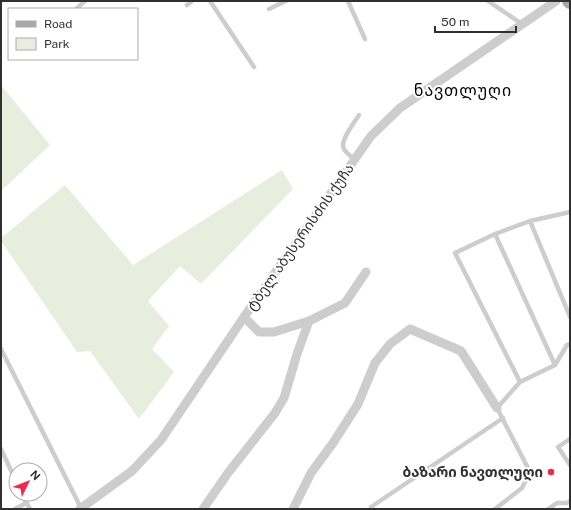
<svg xmlns="http://www.w3.org/2000/svg" width="571" height="510" viewBox="0 0 571 510" font-family="'Public Sans','Noto Sans Georgian',sans-serif">
  <style>
    .green { fill: #e8eedd }
    .lines { fill: none; stroke-linecap: round; stroke-linejoin: round }
    .lane { stroke: #cdcdcd; stroke-width: 4.5 }
    .street { stroke: #cdcdcd; stroke-width: 9 }
    .primary { stroke: #a8a8a8; stroke-width: 14 }
    .poi-dot { fill: #f3264c; stroke: #fff; stroke-width: 1.5 }
    .labels { text-anchor: middle; dominant-baseline: central; stroke-width: 4; stroke-linejoin: round; paint-order: stroke }
    .street-label { font-size: 14px; fill: #303030; stroke: #fff }
    .poi-label { font-size: 14px; font-weight: bold; fill: #303030; stroke: #fff; text-anchor: end }
    .quarter-label { font-size: 16px; letter-spacing: 1px; fill: #000; stroke: #fff }
  </style>
  <rect width="100%" height="100%" fill="#fff"/>
  <!-- green -->
  <g class="green">
    <polygon points="1,85 50,145 1,191"/>
    <polygon points="282,170 293,189 201,284 180,266 148,301 169,326 152,349 174,372 139,419 90,351 77,352 1,241 1,238 65,185 133,265"/>
  </g>
  <g class="lines">
    <!-- lane -->
    <g class="lane">
      <polyline points="210,1 254,67"/>
      <polyline points="348,1 365,39"/>
      <polyline points="488,1 522,24"/>
      <polyline points="187,5 192,1"/>
      <polyline points="77,8 85,1"/>
      <polyline points="269,9 286,1"/>
      <path d="M355,160C352,157 346,153 344,149C339,141 355,122 359,115"/>
      <polyline points="530,221 570,317"/>
      <polyline points="495,234 455,253 520,382"/>
      <polyline points="1,349 81,508"/>
      <polyline points="555,365 495,234 530,221 570,212"/>
      <polyline points="570,439 558,447 570,465"/>
      <polyline points="1,449 16,481"/>
      <polyline points="22,494 30,509"/>
      <polyline points="15,509 26,503"/>
      <polyline points="372,509 371,507 503,418"/>
      <polyline points="495,509 522,488 530,472 497,408 520,382 555,365 567,345 570,344"/>
      <polyline points="548,509 557,503 567,503 570,501"/>
    </g>
    <!-- street -->
    <g class="street">
      <polyline points="244,317 259,332 274,332 309,321 345,303 366,272"/>
      <polyline points="80,509 132,471 161,440 244,317 371,136 400,108 556,1"/>
      <polyline points="203,509 228,473 275,413 284,398 297,354 309,321"/>
      <polyline points="293,509 311,473 333,443 358,404 375,363 390,344 410,329 461,351 497,408"/>
    </g>
    <!-- primary -->
    <polyline class="primary" points="569,1 570,2"/>
  </g>
  <!-- markers -->
  <circle class="poi-dot" cx="551" cy="472" r="4"/>
  <g class="labels">
    <!-- street labels -->
    <g class="street-label">
      <text transform="translate(300 237) rotate(-55)">ტბელ აბუსერისძის ქუჩა</text>
    </g>
    <!-- poi labels -->
    <g class="poi-label">
      <text x="543" y="472">ბაზარი ნავთლუღი</text>
    </g>
    <!-- quarter labels -->
    <g class="quarter-label">
      <text x="463" y="90">ნავთლუღი</text>
    </g>
  </g>
  <!-- border -->
  <rect width="571" height="510" fill="none" stroke="#303030" stroke-width="4"/>
  <!-- legend -->
  <rect x="8" y="8" width="130" height="52" fill="#ffffff" stroke="#acacac"/>
  <rect x="16" y="21" width="20" height="6" fill="#a8a8a8" stroke="#acacac"/>
  <text x="44" y="28" font-size="12" fill="#303030">Road</text>
  <rect x="16" y="38" width="20" height="12" fill="#e8eedd" stroke="#acacac"/>
  <text x="44" y="48" font-size="12" fill="#303030">Park</text>
  <!-- north arrow -->
  <g transform="translate(28 482) rotate(47)"><circle r="19" fill="#ffffff" stroke="#acacac"/>
  <path d="M0-3L7 15L0 10L-7 15Z" fill="#f3264c"/>
  <text y="-6" font-size="11" font-weight="bold" text-anchor="middle" fill="#303030">N</text>
  </g>
  <!-- scale -->
  <path d="M435 26v6h81v-6" fill="none" stroke="#303030" stroke-width="2"/>
  <text x="441" y="26" font-size="12" fill="#303030" stroke="#ffffff" stroke-width="3" paint-order="stroke">50 m</text>
</svg>
